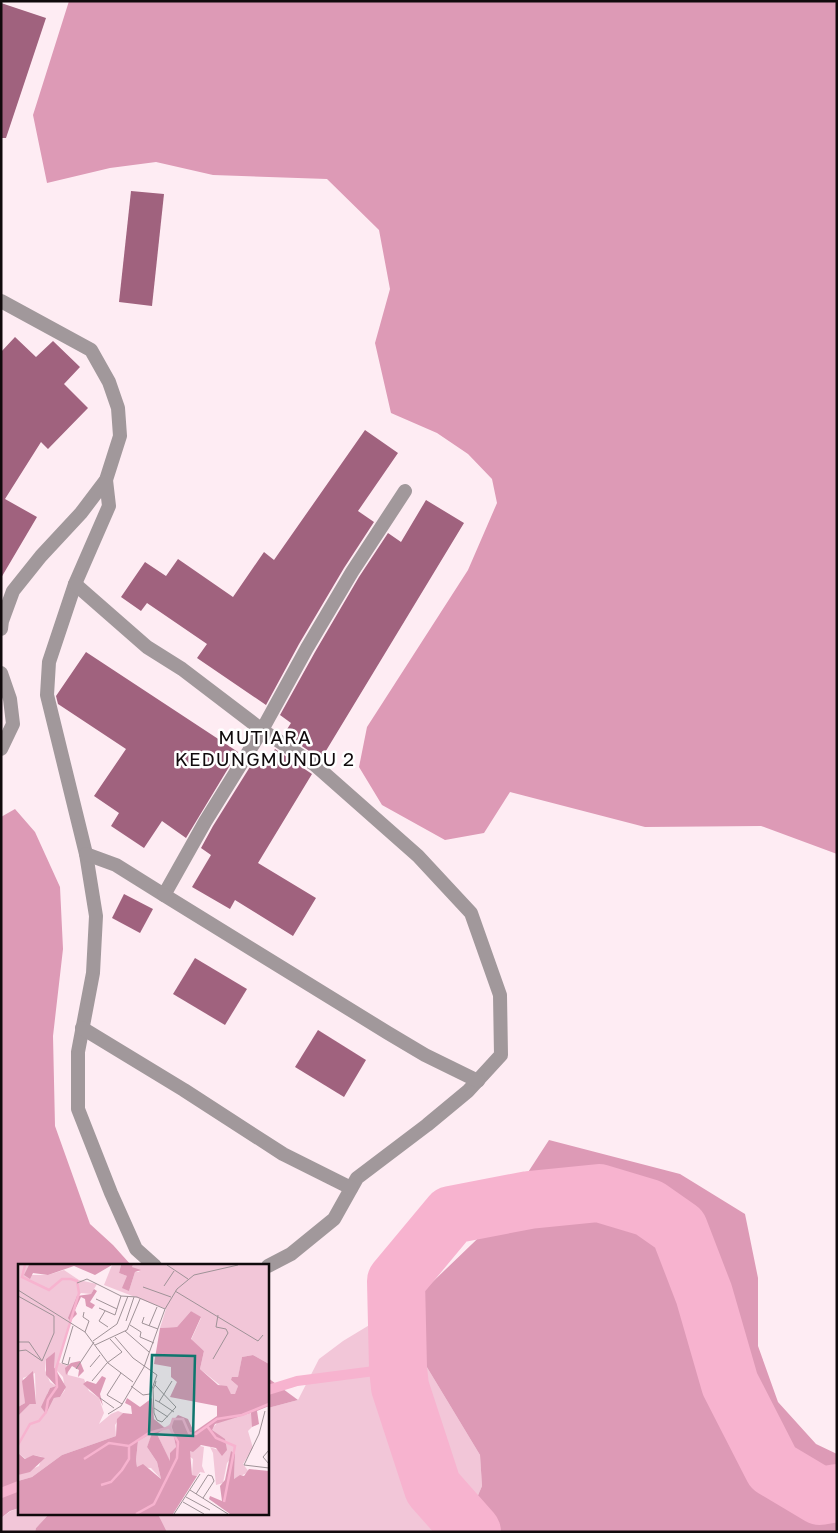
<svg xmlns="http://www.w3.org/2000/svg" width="838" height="1533" viewBox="0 0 838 1533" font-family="'Golos Text',sans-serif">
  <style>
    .green { fill: #f2c6d8 }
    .forest { fill: #dd9ab6 }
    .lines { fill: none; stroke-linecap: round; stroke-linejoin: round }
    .stream { stroke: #f7b3cf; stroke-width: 10 }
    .river { stroke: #f7b3cf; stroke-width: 58 }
    .building { fill: #a0627e }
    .minor { stroke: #a1989b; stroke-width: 14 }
    .labels { text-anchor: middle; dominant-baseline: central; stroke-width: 5; stroke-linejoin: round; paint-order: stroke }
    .neighbourhood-label { font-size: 19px; letter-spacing: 1px; fill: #100a0c; stroke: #fff }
    .inset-river { fill: none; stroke: #f7b3cf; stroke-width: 2.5 }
    .inset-road { fill: none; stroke: #9f9297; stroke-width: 1 }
    .view { fill: #0f766e; fill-opacity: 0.15; stroke: #0f766e; stroke-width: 2.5 }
    .inset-edge { fill: none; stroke: #100a0c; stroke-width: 2.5 }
  </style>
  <rect width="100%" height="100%" fill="#feecf3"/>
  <!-- green -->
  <g class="green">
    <polygon points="419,1295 419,1354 480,1455 482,1486 473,1507 446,1532 167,1532 158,1514 268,1514 268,1408 298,1400 319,1359 343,1341"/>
    <polygon points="19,1508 19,1514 49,1514 36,1528 35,1532 1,1532 1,1518 11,1511"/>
  </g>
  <!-- forest -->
  <g class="forest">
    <polygon points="69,1 837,1 837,854 761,826 645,827 510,792 484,833 445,840 382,805 359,767 367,727 468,570 497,503 492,479 468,454 437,433 391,413 375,343 390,289 379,230 327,179 213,175 156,162 110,168 47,183 33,115"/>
    <polygon points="15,809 35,832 60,887 63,949 53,1036 55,1126 90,1224 113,1245 131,1265 19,1266 19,1508 10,1511 1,1518 1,817"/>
    <polygon points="549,1140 680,1174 745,1214 758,1278 758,1346 778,1402 816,1444 837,1454 837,1532 446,1532 473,1507 482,1486 480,1455 419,1354 419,1295 497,1220"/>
    <polygon points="268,1378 298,1400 268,1408"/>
    <polygon points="49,1514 158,1514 167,1532 35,1532 36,1528"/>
  </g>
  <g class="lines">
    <!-- stream -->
    <g class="stream">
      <polyline points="268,1390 297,1381 398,1368"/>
      <polyline points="1,1493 19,1486"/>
    </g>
    <!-- river -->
    <polyline class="river" points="472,1532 433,1488 400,1387 398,1368 396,1281 451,1215 529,1200 599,1193 649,1208 679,1229 704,1294 730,1384 773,1468 820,1496 837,1493"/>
  </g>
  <!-- building -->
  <g class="building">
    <polygon points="1,3 46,18 6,138 1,138"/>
    <polygon points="131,191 164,194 152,306 119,302"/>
    <polygon points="15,337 36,357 53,341 80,367 64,384 88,408 48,449 41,442 5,499 37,517 1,578 1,352"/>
    <polygon points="365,430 398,453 358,511 374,522 344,568 299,644 266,705 197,658 207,644 147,603 141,611 121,597 145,562 166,576 178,559 233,597 264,552 274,560"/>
    <polygon points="426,500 464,523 321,759 284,734 291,723 280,715 315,652 359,577 388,533 401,542"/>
    <polygon points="86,652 238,752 186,838 162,821 144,848 111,826 119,813 94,796 126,749 58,704 56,696"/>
    <polygon points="275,749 312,774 258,863 316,898 293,936 235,900 230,909 192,887 211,855 201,848 213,826 253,762 264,769"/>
    <polygon points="124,894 153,909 140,933 112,918"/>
    <polygon points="195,958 247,989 225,1025 173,994"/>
    <polygon points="318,1030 366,1060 344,1097 295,1067"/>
  </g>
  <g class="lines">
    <!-- minor -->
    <g class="minor">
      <polyline points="1,301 91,350 109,382 118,408 120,436 106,480 81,513 41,556 13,591 2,621 1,629"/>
      <polyline points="106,480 109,506 75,584 49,662 47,695 86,854 96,916 93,973 78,1052 78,1109 111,1193 136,1249 155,1266"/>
      <polyline points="75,584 147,647 182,669 262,730 315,765 418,856 471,913 500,995 501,1055 468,1091 427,1125 357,1178 334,1219 291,1254 268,1266"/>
      <polyline points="1,673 10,699 13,724 1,749"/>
      <polyline points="86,854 116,865 164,895 205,822 262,730 307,648 352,572 405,491"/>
      <polyline points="164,895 388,1033 425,1055 478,1081"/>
      <polyline points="82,1028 184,1090 283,1154 351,1188"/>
    </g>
  </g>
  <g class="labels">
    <!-- neighbourhood labels -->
    <g class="neighbourhood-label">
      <text x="265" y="736">MUTIARA<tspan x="265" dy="22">KEDUNGMUNDU 2</tspan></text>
    </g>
  </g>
  <!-- overview -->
  <g transform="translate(18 1264)">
    <rect width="251" height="251" fill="#feecf3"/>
    <path d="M0,1H11L12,11H30L46,6L61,16L79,20L73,30L63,29L58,35L40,98L50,102V111L66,115L71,127L81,134L86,149L81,160L93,150L100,147L105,149L97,161L98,172L44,191L14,213L0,217V211L21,202L24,193L15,191L8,195L0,189V152L12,140H18L17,109L5,114L7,139L0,143ZM35,90L36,103L45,113L47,126L42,133L36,134L28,150L29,130L32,124L38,122L32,118L27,106L28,95ZM94,1H103L101,9L109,12L111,27L117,8H122L114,3L115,1H251V100L235,91L224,93L220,114L213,116L220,122L217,131L213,130L182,105L186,87L173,76L183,54L173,47L159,63L142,64L148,45L86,21ZM234,149V163L230,167L235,184L225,200L231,208L216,215L217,190L209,199L205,219L198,221L195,189L192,183L206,188L208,179L193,166L200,158ZM153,159L158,183L152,198L139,170ZM135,168L129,183L139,198L143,215L133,204L119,203L118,196L120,177ZM179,181L186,183L184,202L187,209L182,208L179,212L174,211L175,195L171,192L172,186Z" fill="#f2c6d8" fill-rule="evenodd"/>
    <path d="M11,1H94L77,11L56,2L30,11L15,9L12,15L6,11ZM103,1H115L114,3L123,6L117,8L111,27L104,24L109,12L101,9ZM76,25L79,27L72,38L77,41L74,45L68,42L67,35L63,33L57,46L59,50L52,57L50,54L59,32L73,30ZM173,47L183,53L173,75L186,87L182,105L200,121L209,122L213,130H217L220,122L213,116L214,113H220L224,93L235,91L251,100V142L239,147L241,160L234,163L233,149L197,160L194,166L207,175L209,186L204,192L198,184L183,181L175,188L172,187L174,211L179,212L155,250H0V217L14,213L44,191L98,172L99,155L105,149L114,150L113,142L107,139L109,134L122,143L134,134L136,155L147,164L139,170L152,197V189L158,183L153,159L160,151L170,155L176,168L199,152V142L152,133L159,118L153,113V103L136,100L142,64L159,63ZM134,169L129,183L139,198L143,215L125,200L119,203L118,196L120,177ZM37,88L36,103L48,123L42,133L36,134L28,150L23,143L32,124L38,122L28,111V95ZM62,97L66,107L60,113L61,106L54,102L48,111L47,104L53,99ZM15,107L18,140H12L0,152V143L7,139L4,117ZM84,112L88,114L82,130L85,142L81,134L65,120L69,117L78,120ZM213,187L217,190L216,215L222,211L226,212L231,205L251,207V250H212L191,235L192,232L204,237L202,222L207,216ZM0,189L7,195L15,191L27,194L12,208L0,211Z" fill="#dd9ab6" fill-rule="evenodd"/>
    <path class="inset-river" d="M189,162L198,174L217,182L206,238M0,181L12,160L21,157L28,148L30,136L39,123L38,105L61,29L59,17L53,15H44L31,26L4,13L7,1M66,195L91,179L111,182L131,169L152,163M83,221L93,218L104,206L111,195V183M118,250L136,240L159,194L160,178L152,164L155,155H165L171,169L178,170L199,155L224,151L251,140"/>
    <path class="inset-road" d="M149,1L170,15M59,19L69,15L103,32L119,33L147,45L159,25L176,11L220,1M146,22L156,7M125,23L153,33M0,26L67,68L90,99L115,118M157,27L240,77L245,71M0,32L36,52V69L24,97M78,35L99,45M81,44L97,51L103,32M87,47L81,57L90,63M66,48L65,53L71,57L67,68M126,53L124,59L140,65M108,57L116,33M112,61L123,68L122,73L136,79M131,62L139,43M107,67L131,88M97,73L115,94L139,111L132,130L125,131L113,122M75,77L99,60L110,32M0,78H11L24,97L8,86L0,87M77,81L109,66L122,35M52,93L50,101L44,99L55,62M195,95L210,69L208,65L198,63L200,51M89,99L104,88L92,75M72,103L82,91M58,105L76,78M103,109L89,131L104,140M74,117L89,99M137,121L158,143L144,158L139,156L136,149L135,125L137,121L138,117M82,134L96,144M137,136L141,138L154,117M141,138L156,148M136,144L150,153M247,147L241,170L226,201L251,204M90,150L103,142L126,103L147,45M251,186L245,193L251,200M172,226L210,250M178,230L190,211L194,212L196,217L185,234M168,233L192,246M165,238L186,250M156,250L182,210"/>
    <path class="view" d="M134,91L177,92L175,172L131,170Z"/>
    <rect width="251" height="251" class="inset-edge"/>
  </g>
  <!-- border -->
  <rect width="838" height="1533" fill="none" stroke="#100a0c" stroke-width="5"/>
</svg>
